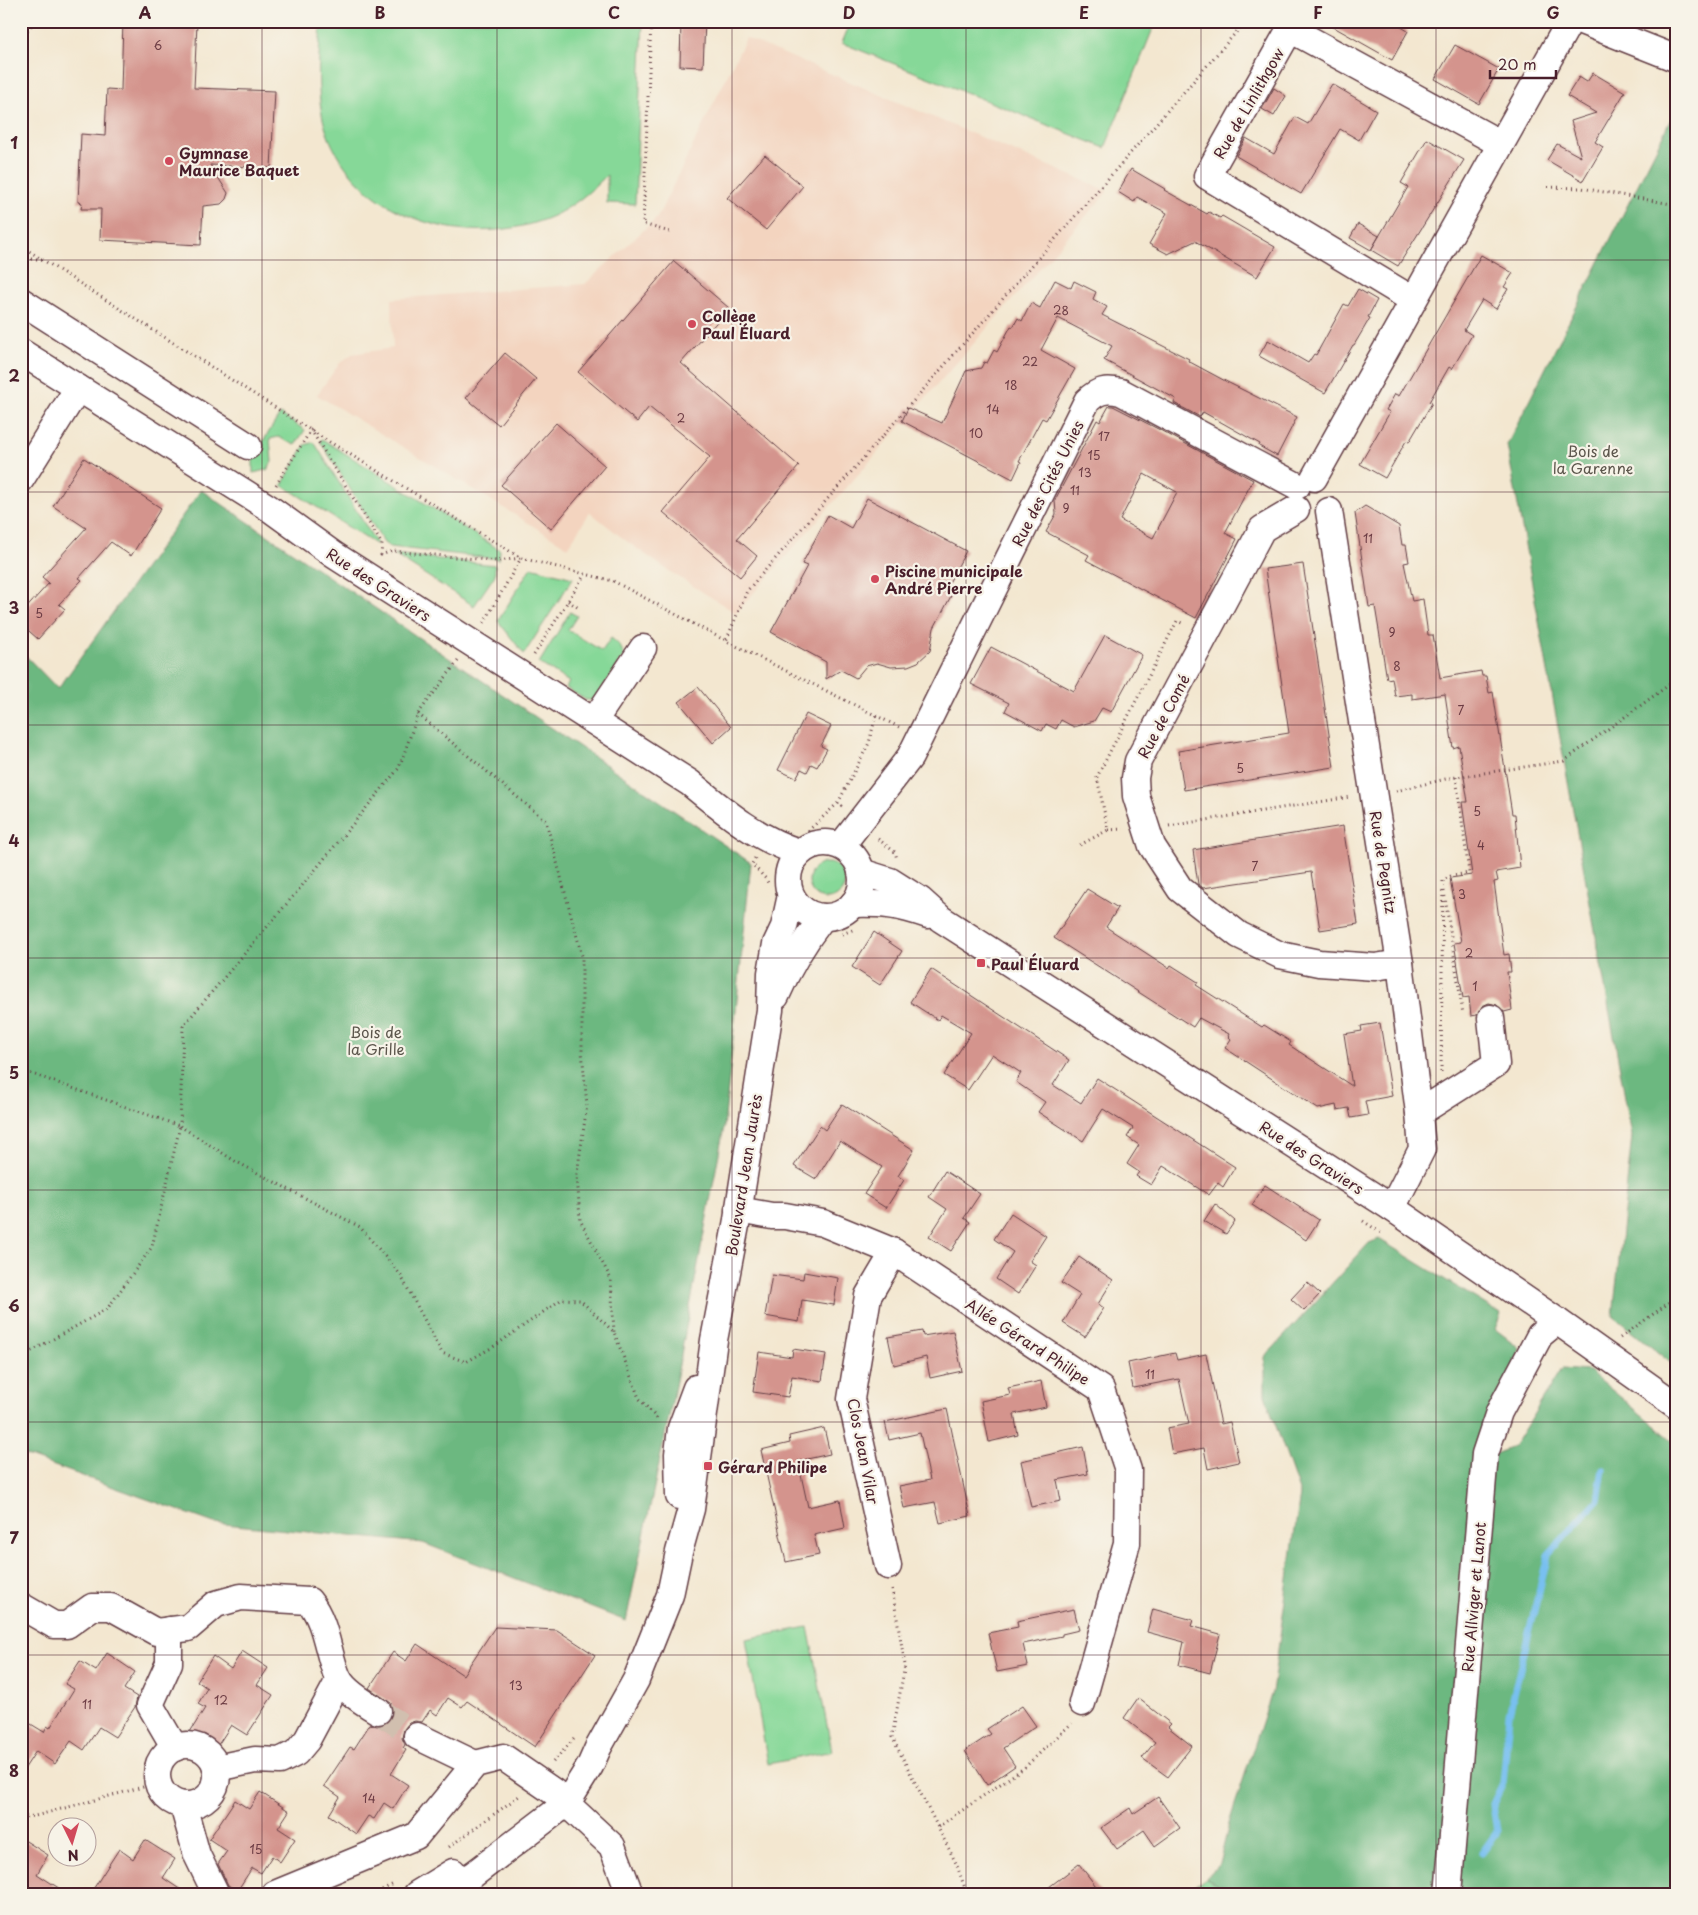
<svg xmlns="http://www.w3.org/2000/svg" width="1698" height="1915" viewBox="0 0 1698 1915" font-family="'Playpen Sans',sans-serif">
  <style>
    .built { fill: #f3d4bf }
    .green { fill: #86d898; stroke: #687c62 }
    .forest { fill: #6cb880; stroke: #5b6c56 }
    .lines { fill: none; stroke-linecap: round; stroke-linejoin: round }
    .stream { stroke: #78c0f0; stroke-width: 7 }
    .building { fill: #d4948d; fill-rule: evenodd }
    .minor-tunnel { stroke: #d1bfaf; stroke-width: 26; stroke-dasharray: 26 13; stroke-linecap: butt }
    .minor-casing { stroke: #633d44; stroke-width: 29 }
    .path { stroke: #633d44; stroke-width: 3; stroke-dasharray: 1 4; stroke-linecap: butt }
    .minor { stroke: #fff; stroke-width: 26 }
    .grid { fill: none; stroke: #4a1f2b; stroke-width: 1; stroke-opacity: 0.55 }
    .poi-dot { fill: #d1495b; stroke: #f7f3e8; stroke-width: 2 }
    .labels { text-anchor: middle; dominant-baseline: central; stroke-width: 4.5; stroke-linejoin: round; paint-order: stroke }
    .number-label { font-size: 12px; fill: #6c3c44 }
    .street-label { font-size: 15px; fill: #4a1f2b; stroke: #f7f3e8 }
    .poi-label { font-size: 15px; font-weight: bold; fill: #4a1f2b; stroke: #f7f3e8; text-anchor: start }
    .park-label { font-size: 15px; fill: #5c564c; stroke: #f7f3e8 }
    .neatline { fill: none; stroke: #4a1f2b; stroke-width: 2 }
    .grid-label { font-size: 16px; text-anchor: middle; font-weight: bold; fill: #4a1f2b }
  </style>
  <rect width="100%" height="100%" fill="#f7f3e8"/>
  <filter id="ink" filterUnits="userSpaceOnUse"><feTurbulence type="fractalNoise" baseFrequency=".02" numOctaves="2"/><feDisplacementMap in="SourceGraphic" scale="10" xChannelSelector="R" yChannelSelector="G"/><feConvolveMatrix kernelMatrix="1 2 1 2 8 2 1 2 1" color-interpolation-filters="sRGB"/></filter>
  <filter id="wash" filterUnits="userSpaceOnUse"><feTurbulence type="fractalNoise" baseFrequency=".0096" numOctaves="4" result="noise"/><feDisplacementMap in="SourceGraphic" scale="20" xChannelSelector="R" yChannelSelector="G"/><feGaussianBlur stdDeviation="1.12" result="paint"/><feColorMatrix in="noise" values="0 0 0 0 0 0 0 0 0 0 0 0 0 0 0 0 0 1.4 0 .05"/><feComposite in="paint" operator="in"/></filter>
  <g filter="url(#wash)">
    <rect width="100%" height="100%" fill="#f3e7d0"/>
    <!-- built -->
    <polygon class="built" points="746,38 1108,191 736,613 666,569 625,540 590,512 568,547 317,395 339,364 352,354 393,348 392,299 585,284 657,218"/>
    <!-- green -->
    <g class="green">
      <path d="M321,21H643L635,204L607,203V175C591,191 574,206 553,216C473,251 364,222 329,138C314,101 319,60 321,21Z"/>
      <polygon points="851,21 1156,21 1105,148 842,43"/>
      <polygon points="280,414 305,430 295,445 278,437 270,439 272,462 267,470 253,473 253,458"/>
      <polygon points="322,439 500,550 499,559 390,547 384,543 320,441"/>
      <polygon points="314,442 377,544 375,544 282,485 305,445"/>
      <polygon points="393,554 495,565 495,575 474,606"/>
      <polygon points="531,567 573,578 524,654 498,621"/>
      <path d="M570,612L577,616L568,630L602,651L611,638C619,644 622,647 624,657L594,700H586L566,688L569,682L539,663Z"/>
      <circle cx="827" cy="881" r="18"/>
      <polygon points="808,1627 832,1751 768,1764 746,1639"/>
      <polygon points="1206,1878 1239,1894 1183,1894"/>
    </g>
    <!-- forest -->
    <g class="forest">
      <polygon points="1677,107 1677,1368 1613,1316 1632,1136 1507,445"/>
      <polygon points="201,490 751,863 724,1127 672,1402 626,1621 423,1543 214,1523 21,1454 21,651 58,689"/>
      <polygon points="1379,1239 1501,1314 1495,1329 1520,1348 1492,1455 1513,1447 1562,1369 1589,1371 1677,1444 1677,1894 1239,1894 1206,1878 1219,1864 1230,1820 1272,1692 1300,1494 1265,1395 1265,1357 1369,1243"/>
    </g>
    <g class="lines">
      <!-- stream -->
      <polyline class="stream" points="1482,1853 1497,1832 1493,1804 1503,1783 1509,1714 1548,1555 1598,1500 1603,1469"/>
    </g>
    <g id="blocks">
      <!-- building -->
      <g class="building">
        <polygon points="123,21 197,23 194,88 275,91 271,168 210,165 228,193 226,199 221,204 203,206 201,245 100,240 101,209 81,209 82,203 78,202 81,134 105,136 107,89 121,90"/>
        <polygon points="681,21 705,21 703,67 680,66"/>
        <polygon points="1323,21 1391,21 1408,31 1392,60"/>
        <polygon points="1455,45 1499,69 1479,104 1435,79"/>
        <polygon points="1593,73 1625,92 1595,142 1603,147 1583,181 1547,160 1557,144 1581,157 1571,121 1596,113 1567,96 1579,77 1587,82"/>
        <polygon points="1332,84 1376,110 1359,140 1340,129 1301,194 1236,156 1246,138 1274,154 1295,117 1308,124"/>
        <polygon points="1274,88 1286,96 1274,116 1262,109"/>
        <polygon points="1427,139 1464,160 1398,266 1371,250 1408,187 1401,183"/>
        <polygon points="765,155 803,186 766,230 727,198"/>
        <polygon points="1131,169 1165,189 1164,190 1207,214 1209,212 1220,218 1222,216 1275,247 1257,277 1195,241 1168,254 1149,244 1167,213 1137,197 1134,202 1118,192"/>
        <polygon points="1358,224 1379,236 1371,250 1350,238"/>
        <polygon points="1481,255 1513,273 1504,287 1508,289 1496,309 1482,300 1464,330 1472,335 1452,369 1449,367 1429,402 1432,403 1409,442 1406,441 1385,478 1360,464 1390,412 1386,410 1395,394 1399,396"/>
        <polygon points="674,261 729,308 681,363 799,466 737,539 757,556 740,577 663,512 710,457 649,407 637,422 578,372"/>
        <polygon points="1055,280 1071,288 1074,281 1096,292 1093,299 1107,307 1102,315 1167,348 1189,359 1188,361 1229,383 1297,417 1277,456 1259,446 1260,444 1203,412 1200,417 1174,403 1176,399 1104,360 1112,346 1058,318 1041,350 1075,369 1046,420 1042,418 1019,461 1021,462 1013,479 902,421 908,408 942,423 966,371 981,368 984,362 987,363 994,350 997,352 1011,326 1013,327 1018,318 1022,321 1031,303 1040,308"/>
        <polygon points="1358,289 1377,300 1368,317 1370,318 1354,345 1353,345 1325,393 1259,356 1268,340 1308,363 1314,354 1316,355 1344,304 1348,306"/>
        <polygon points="505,353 536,379 499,425 466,398"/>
        <path d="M1109,406H1113L1160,430L1253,480L1225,533L1237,539L1196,618L1086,560L1089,555L1046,532L1056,514L1055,500L1097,420L1100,422ZM1144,474L1177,492L1153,538L1120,520Z"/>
        <polygon points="556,423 605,466 551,529 501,485"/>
        <polygon points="84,458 161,508 131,556 111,542 79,578 82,580 59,604 65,609 38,639 21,624 21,614 49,583 42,577 86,528 53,506"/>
        <polygon points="867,498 966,551 944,592 951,596 934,628 930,651 918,662 908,666 891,667 877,663 866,666 856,678 841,670 826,679 826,662 771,632 807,566 802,564 828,515 851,528"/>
        <polygon points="1365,506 1399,526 1402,545 1406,545 1409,562 1404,563 1412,601 1423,599 1428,635 1433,635 1440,678 1481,671 1482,676 1486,676 1489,693 1493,692 1512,814 1515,814 1520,868 1496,872 1498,881 1494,882 1504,955 1509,954 1511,972 1507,972 1512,1010 1504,1012 1497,1005 1489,1003 1482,1006 1477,1015 1471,1016 1469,997 1463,998 1454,943 1461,942 1450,878 1472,875 1462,802 1468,802 1459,746 1453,748 1445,694 1412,699 1412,694 1395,696 1392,678 1387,679 1375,606 1369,607 1355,513"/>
        <polygon points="1303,564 1334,767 1184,790 1178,751 1289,733 1265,569"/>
        <polygon points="1105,635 1142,655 1111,712 1102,708 1094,721 1074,727 1061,720 1056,729 1046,724 1042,731 1005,711 1009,703 971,684 991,647 1074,691"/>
        <polygon points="698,687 731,727 713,743 679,702"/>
        <polygon points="806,714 831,726 821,746 827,749 817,767 811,764 807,772 801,769 796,778 778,770"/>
        <polygon points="1343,826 1358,924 1320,930 1311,872 1203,888 1198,884 1193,850"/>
        <polygon points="1087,889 1118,908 1106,927 1169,968 1171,965 1198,982 1196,985 1262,1027 1264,1025 1291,1042 1289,1045 1352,1086 1344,1034 1362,1031 1361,1026 1380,1023 1392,1096 1365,1101 1368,1115 1351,1118 1349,1108 1337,1110 1336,1105 1318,1109 1225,1048 1231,1039 1228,1036 1229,1034 1199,1018 1193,1027 1054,938"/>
        <polygon points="874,932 902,951 880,985 852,967"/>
        <polygon points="931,969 1069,1060 1053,1085 1081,1103 1097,1078 1235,1167 1223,1187 1218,1183 1209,1195 1163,1166 1151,1185 1136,1176 1139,1172 1127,1164 1139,1145 1127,1137 1133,1128 1103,1109 1083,1141 1038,1112 1045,1102 1016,1082 1021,1073 992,1054 968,1090 944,1075 971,1033 941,1015 938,1020 910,1002"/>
        <polygon points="842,1104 914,1150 898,1176 904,1180 886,1208 864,1194 882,1167 840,1141 816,1179 794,1166 820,1126 825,1130"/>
        <polygon points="945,1171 980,1194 964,1218 970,1222 951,1251 929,1237 947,1209 929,1197"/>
        <polygon points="1265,1185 1319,1220 1306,1240 1252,1205"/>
        <polygon points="1215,1204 1235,1221 1226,1234 1204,1221"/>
        <polygon points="1011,1213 1046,1236 1030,1261 1036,1265 1018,1294 996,1279 1013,1252 994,1239"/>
        <polygon points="1079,1257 1113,1280 1098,1304 1104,1308 1085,1337 1063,1323 1080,1295 1061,1283"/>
        <polygon points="804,1272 838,1278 834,1305 802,1300 799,1322 765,1316 772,1275 803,1279"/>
        <polygon points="1307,1282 1320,1294 1304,1311 1291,1299"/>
        <polygon points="922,1331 923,1336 953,1331 962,1371 930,1378 926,1357 894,1365 888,1337"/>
        <polygon points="793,1349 826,1354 822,1381 792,1376 788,1397 753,1392 759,1352 792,1357"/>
        <polygon points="1175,1353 1177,1360 1206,1354 1221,1424 1230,1422 1239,1462 1208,1469 1204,1448 1172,1454 1167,1428 1189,1424 1179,1379 1133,1388 1128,1363"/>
        <polygon points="1041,1381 1046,1407 1014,1414 1018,1435 989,1442 981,1401 1010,1395 1008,1388"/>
        <polygon points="947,1409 970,1516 940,1523 935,1502 904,1508 899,1486 930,1480 920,1433 889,1440 885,1422"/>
        <polygon points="824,1428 830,1454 798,1461 808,1507 840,1500 845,1528 814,1535 819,1555 786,1562 761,1450 790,1443 789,1436"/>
        <polygon points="1083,1447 1088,1474 1057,1480 1061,1501 1031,1507 1021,1461"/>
        <polygon points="1074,1609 1079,1630 1062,1634 1062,1636 1023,1644 1028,1666 997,1672 988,1633 1018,1627 1017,1621"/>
        <polygon points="1153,1609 1193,1620 1191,1626 1220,1634 1210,1673 1179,1665 1184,1642 1147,1632"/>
        <polygon points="495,1627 557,1630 595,1655 535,1747 467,1701 462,1707 448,1698 437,1715 430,1710 422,1722 415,1721 409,1723 404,1729 402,1738 405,1745 403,1748 406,1750 391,1774 408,1785 393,1809 384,1803 374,1819 368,1816 356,1834 329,1815 340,1797 324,1786 350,1747 354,1749 370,1724 377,1726 385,1724 391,1718 393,1711 391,1703 369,1688 393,1652 406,1661 417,1644 463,1675"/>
        <polygon points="242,1651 268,1668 257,1685 273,1695 247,1735 231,1725 216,1748 190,1732 205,1708 198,1704 207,1688 197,1681 213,1656 231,1669"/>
        <polygon points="107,1653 135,1672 124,1689 137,1697 135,1707 115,1737 99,1727 84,1750 71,1741 55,1764 36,1751 21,1774 21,1718 44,1732 47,1726 50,1728 74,1689 65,1684 80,1661 96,1671"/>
        <polygon points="1138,1698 1171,1724 1168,1727 1192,1746 1168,1777 1142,1758 1155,1742 1124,1718"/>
        <polygon points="1022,1706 1036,1726 1003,1748 1015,1766 987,1785 965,1751 991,1734 987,1729"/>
        <polygon points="260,1792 289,1811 278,1828 295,1839 280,1862 272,1856 261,1873 252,1868 237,1891 228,1885 218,1864 227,1851 209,1839 235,1800 249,1809"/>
        <polygon points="1158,1797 1180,1828 1155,1846 1144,1830 1117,1849 1101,1828 1130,1808 1133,1814"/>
        <polygon points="21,1838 48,1855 37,1874 68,1894 21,1894"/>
        <polygon points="145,1840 175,1859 163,1878 187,1894 90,1894 119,1849 133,1859"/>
        <polygon points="1079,1864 1102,1894 1040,1894"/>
      </g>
    </g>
  </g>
  <g filter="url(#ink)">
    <use href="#blocks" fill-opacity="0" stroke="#633d44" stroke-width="1"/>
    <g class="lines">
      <!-- minor-tunnel -->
      <polyline class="minor-tunnel" points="378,1711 417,1736"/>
      <defs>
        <g id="minor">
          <polyline points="1581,21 1677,59"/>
          <polyline points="1413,300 1207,176 1290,29 1501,144"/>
          <polyline points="21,301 248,446"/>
          <path d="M21,352L269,508L334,555L690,783C724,811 757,839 799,852"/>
          <polyline points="1314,478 1570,21"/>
          <polyline points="21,479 78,388"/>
          <polyline points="1296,509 1262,529 1138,761 1135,778 1136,796 1152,846 1180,889 1239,935 1280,955 1319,963 1375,967 1400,963"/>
          <polyline points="1329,511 1400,963 1419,1113 1422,1149 1392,1208"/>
          <polyline points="594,721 643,648"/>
          <circle cx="825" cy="880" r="37"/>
          <path d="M841,846L910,757L1087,401C1098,390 1106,389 1121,392L1297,486"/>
          <polyline points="861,872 890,881 920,900 941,919 1392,1208 1557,1321 1677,1406"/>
          <path d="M853,904C882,903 899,905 928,915"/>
          <path d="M776,996C789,966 803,943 823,917"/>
          <polyline points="1419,1113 1496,1064 1491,1018"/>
          <polyline points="738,1210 772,1216 785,1216 823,1223 894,1252 1101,1389 1128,1470 1127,1543 1082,1703"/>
          <polyline points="679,1496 678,1454 681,1428 696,1388"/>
          <polyline points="888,1566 851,1399 868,1296 894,1252"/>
          <path d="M21,1606L54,1625H67L92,1607H111L156,1632L188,1628L216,1604L241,1597L309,1601C327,1623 327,1653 338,1678C344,1690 366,1704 378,1711"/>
          <polyline points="169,1630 169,1663 150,1705 175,1748"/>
          <polyline points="417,1736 475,1764"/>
          <circle cx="187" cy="1775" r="30"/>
          <polyline points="216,1768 255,1760 280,1761 296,1753 307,1740 339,1680"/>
          <polyline points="183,1805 197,1855 216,1894"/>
          <polyline points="275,1894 416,1836 475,1764 503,1757 554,1792 612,1846 630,1894"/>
          <polyline points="417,1894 453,1872"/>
          <polyline points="441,1894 474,1874 567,1803 590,1766 598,1748 636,1680 670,1595 679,1552 691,1509 714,1340 737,1220 770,1010 771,973 776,944 784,927 791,895"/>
          <polyline points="1448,1894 1485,1454 1499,1412 1540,1335 1557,1321"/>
        </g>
      </defs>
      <!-- minor casing -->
      <use href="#minor" class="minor-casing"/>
      <!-- path -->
      <g class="path">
        <polyline points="651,21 643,224 673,233"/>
        <polyline points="1527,21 1541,26"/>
        <polyline points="21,38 35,21"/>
        <polyline points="1548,187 1581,188 1677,205"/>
        <polyline points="21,246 323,438 521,558"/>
        <polyline points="21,259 42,259"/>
        <polyline points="276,485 311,430 382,544 381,555 392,551 498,561 521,558"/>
        <polyline points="568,601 580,609"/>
        <polyline points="484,623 521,558 613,581 726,641"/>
        <polyline points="534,655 585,574"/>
        <polyline points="458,661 418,714 399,768 301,887 183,1026 180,1126 235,1161 360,1227 400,1274 442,1353 466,1362 493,1347 562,1299 580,1300 614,1332 639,1398 659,1421"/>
        <polyline points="418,714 546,821 582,956 582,1051 587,1105 577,1174 580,1220 611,1279 614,1332"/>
        <polyline points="899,727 726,641 747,591 1246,21"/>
        <polyline points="1396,791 1450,778 1564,761 1677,679"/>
        <polyline points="838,803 869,743 876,715"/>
        <polyline points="1169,826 1350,797"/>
        <polyline points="1108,830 1123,829"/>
        <polyline points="808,831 838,803 842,806"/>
        <polyline points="878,839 895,852 897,859"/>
        <polyline points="1080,845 1108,830 1097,777 1177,621 1184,624"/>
        <polyline points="755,858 752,864 766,879 769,885"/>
        <polyline points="1444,891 1463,1014"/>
        <polyline points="842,934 855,929"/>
        <polyline points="21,1070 180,1126 152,1247 107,1309 21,1357"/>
        <polyline points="1441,1072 1443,880 1451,876 1469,873 1456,777"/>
        <polyline points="1363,1221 1383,1234"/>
        <polyline points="1620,1338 1677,1297"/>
        <polyline points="892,1589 905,1665 892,1737 956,1863 967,1894"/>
        <polyline points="553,1762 574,1739"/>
        <polyline points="21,1817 35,1816 158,1783"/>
        <polyline points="938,1827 1025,1767 1072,1723"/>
        <polyline points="449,1847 519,1796"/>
        <polyline points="373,1894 394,1884"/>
      </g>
      <!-- minor -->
      <use href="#minor" class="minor"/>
    </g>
  </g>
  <!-- grid -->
  <path class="grid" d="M262,21V1894M497,21V1894M732,21V1894M966,21V1894M1201,21V1894M1436,21V1894M21,260H1677M21,492H1677M21,725H1677M21,958H1677M21,1190H1677M21,1422H1677M21,1655H1677"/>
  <!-- markers -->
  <g class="poi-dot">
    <circle cx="169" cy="161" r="5"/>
    <circle cx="692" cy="324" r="5"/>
    <circle cx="875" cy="579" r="5"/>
    <rect x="976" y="958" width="10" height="10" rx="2.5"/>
    <rect x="703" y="1461" width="10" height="10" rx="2.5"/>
  </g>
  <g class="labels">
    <!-- number labels -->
    <g class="number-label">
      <text x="158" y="45">6</text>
      <text x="1061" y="310">28</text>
      <text x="1030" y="361">22</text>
      <text x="1011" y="385">18</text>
      <text x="993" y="409">14</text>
      <text x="681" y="418">2</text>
      <text x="976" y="433">10</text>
      <text x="1104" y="436">17</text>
      <text x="1094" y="455">15</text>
      <text x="1085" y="472">13</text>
      <text x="1075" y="490">11</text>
      <text x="1066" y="508">9</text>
      <text x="1368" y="538">11</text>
      <text x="39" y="613">5</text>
      <text x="1392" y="632">9</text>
      <text x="1397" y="666">8</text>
      <text x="1461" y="710">7</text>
      <text x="1240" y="768">5</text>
      <text x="1477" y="811">5</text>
      <text x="1481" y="845">4</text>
      <text x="1255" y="866">7</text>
      <text x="1462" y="894">3</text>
      <text x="1469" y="953">2</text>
      <text x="1475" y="986">1</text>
      <text x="1150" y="1374">11</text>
      <text x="516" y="1685">13</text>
      <text x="221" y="1700">12</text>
      <text x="87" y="1704">11</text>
      <text x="369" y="1798">14</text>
      <text x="256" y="1849">15</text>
    </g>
    <!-- street labels -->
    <g class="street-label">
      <text transform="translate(1248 103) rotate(-60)">Rue de Linlithgow</text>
      <text transform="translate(1047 483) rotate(-63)">Rue des Cités Unies</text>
      <text transform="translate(379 584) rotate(33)">Rue des Graviers</text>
      <text transform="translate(1163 716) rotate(-62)">Rue de Comé</text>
      <text transform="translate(1384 862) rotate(81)">Rue de Pegnitz</text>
      <text transform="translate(1312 1157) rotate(33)">Rue des Graviers</text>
      <text transform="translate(743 1175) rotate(-81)">Boulevard Jean Jaurès</text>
      <text transform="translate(1028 1341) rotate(33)">Allée Gérard Philipe</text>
      <text transform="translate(864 1451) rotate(79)">Clos Jean Vilar</text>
      <text transform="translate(1473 1597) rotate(-85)">Rue Allviger et Lanot</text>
    </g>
    <!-- poi labels -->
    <g class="poi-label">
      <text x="179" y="152">Gymnase<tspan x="179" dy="17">Maurice Baquet</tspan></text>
      <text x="702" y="315">Collège<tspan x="702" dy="17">Paul Éluard</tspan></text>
      <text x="885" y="570">Piscine municipale<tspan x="885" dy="17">André Pierre</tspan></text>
      <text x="991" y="963">Paul Éluard</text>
      <text x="718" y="1466">Gérard Philipe</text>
    </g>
    <!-- park labels -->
    <g class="park-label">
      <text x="1593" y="450">Bois de<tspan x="1593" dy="17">la Garenne</tspan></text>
      <text x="376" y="1031">Bois de<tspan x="376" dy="17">la Grille</tspan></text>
    </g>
  </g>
  <!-- margin -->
  <rect width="1698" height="1915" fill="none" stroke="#f7f3e8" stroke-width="55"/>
  <!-- north arrow -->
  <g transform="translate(72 1842) rotate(175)"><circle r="24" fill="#f7f3e8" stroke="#b29e9c"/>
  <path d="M0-4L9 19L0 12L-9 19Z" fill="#d1495b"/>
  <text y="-8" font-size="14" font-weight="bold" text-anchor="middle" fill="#4a1f2b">N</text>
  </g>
  <!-- scale -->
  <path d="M1490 70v8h66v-8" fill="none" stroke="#4a1f2b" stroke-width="2.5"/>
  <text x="1498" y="70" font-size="15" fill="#4a1f2b" stroke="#f7f3e8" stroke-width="4" paint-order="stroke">20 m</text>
  <rect x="28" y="28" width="1642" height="1860" class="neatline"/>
  <g class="grid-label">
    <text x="145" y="19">A</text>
    <text x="380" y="19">B</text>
    <text x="614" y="19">C</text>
    <text x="849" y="19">D</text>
    <text x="1084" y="19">E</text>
    <text x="1318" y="19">F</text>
    <text x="1553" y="19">G</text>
    <text x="14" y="149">1</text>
    <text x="14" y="382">2</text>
    <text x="14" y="614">3</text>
    <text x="14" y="847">4</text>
    <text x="14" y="1079">5</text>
    <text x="14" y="1312">6</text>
    <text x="14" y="1544">7</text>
    <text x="14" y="1777">8</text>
  </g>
</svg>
